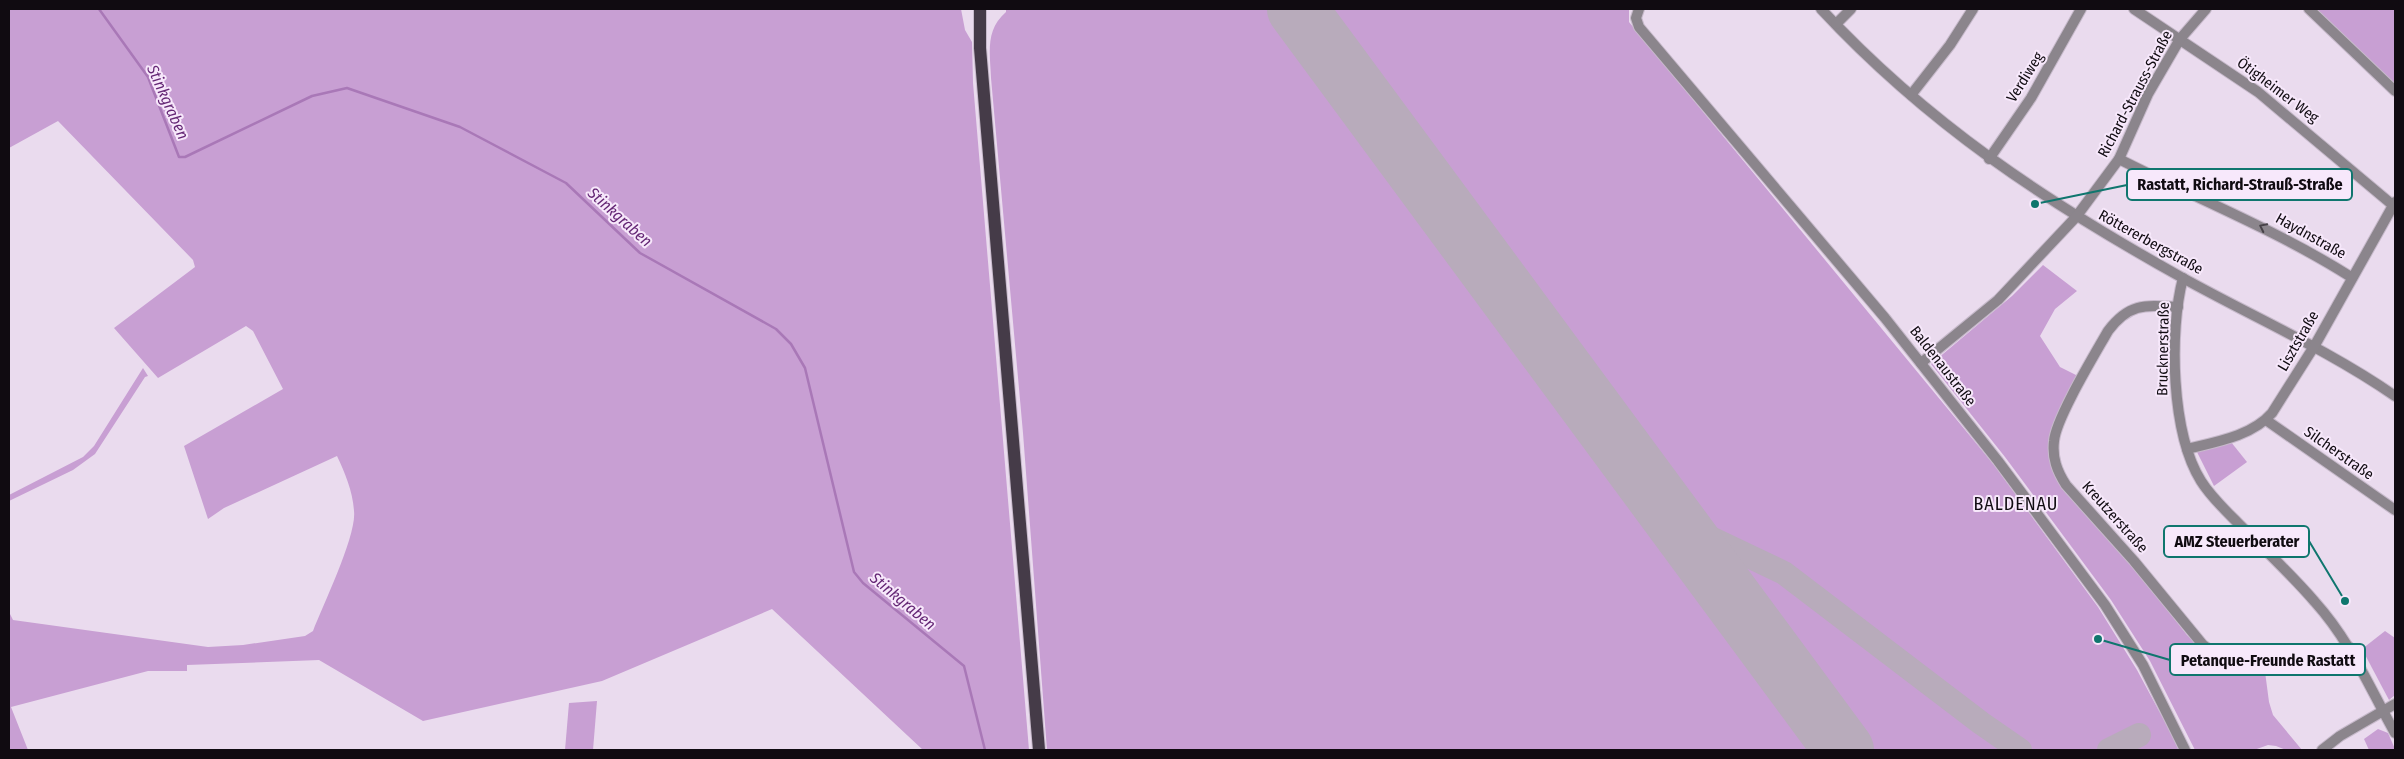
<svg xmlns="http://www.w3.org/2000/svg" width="2404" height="759" viewBox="0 0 2404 759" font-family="'Fira Sans Condensed',sans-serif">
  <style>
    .green { fill: #c89fd3 }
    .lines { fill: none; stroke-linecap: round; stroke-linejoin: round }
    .stream { stroke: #a978b7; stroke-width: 2.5 }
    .taxiway { stroke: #b8abbb; stroke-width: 24 }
    .runway { stroke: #b8abbb; stroke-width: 60 }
    .minor-casing { stroke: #c7bacb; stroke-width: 12 }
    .major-casing { stroke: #c7bacb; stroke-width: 14 }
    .minor { stroke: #8b858c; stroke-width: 10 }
    .major { stroke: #453b48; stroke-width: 12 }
    .oneway { stroke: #474248 }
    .labels { text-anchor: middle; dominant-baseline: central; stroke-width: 4; stroke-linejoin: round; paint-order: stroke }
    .street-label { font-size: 15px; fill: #100b11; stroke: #f7e8fb }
    .water-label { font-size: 16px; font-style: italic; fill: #652775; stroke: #f7e8fb }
    .quarter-label { font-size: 18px; letter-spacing: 1px; fill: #100b11; stroke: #f7e8fb }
    .leader { fill: none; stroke: #0f766e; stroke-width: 2 }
    .callout-dot { fill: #0f766e; stroke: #f7e8fb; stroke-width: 2 }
    .callout { fill: #f7e8fb; stroke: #0f766e; stroke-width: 2 }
    .callout-label { font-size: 16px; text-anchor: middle; font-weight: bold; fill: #100b11 }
  </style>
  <rect width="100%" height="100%" fill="#eadbee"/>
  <!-- green -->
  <g class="green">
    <path d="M9,9H961L965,30L972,42L973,83L1029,750H923L772,609L602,681L423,721L319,660L187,665V671H148L11,707L28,750H9V612L13,620L208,647L243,645L305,636L313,631C323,605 357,535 354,511C353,492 345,473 337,456L224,508L208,519L184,446L283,389L253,331L246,326L158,378L114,328L195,267L193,260L58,121L9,148Z"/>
    <path d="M1006,9H1629V22L1994,465L2098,607L2137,670L2180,750H1047L1023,433L991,78C990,53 985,30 1006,12Z"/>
    <polygon points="2314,9 2395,9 2395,87"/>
    <polygon points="2043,265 2077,291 2055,309 2040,336 2060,367 2078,376 2049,457 2059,482 2135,569 2187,635 2202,649 2264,664 2269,702 2273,715 2302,750 2286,750 2276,746 2268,745 2254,750 2195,750 2150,661 2111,600 2005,457 1931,364 2012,296"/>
    <polygon points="143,368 148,376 145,377 95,454 73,470 9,501 9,495 83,457 94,446"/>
    <polygon points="2231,442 2247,462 2214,486 2197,452"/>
    <polygon points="2385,631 2395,638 2395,695 2389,700 2362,649"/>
    <polygon points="597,701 593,750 565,750 569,703"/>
    <polygon points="2378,729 2388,733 2395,749 2369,750 2364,739"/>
  </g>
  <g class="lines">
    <!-- stream -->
    <polyline class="stream" points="99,9 148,77 179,157 185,157 312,96 347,88 460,127 566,183 640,253 776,329 791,344 805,368 854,572 863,583 964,666 985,750"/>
    <!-- taxiway -->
    <g class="taxiway">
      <polyline points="1675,521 1784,573 1981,723 2020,750"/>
      <polyline points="2109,750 2139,735"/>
    </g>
    <!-- runway -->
    <polyline class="runway" points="1297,9 1844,750"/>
    <defs>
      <g id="minor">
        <polyline points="1639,9 1636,18 1639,27 1885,318 1998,461 2105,605 2143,665 2185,750"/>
        <path d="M1821,9C1928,124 2045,201 2181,277C2253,317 2327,349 2395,396"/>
        <polyline points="2134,9 2258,92 2395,207"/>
        <polyline points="2309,9 2395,91"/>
        <polyline points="1836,24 1851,9"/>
        <polyline points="1911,95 1950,45 1973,9"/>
        <polyline points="1989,159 2031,98 2081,9"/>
        <path d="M2119,159C2197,199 2277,230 2351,277"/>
        <path d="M2183,278C2169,331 2171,433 2201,481C2211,497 2225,510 2238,523C2264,549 2291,574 2315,602C2351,642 2369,687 2395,733"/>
        <path d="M2178,307C2145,305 2129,303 2108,331C2095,354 2056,418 2054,441C2052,458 2057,471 2066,485L2134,561L2203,645C2209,649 2215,654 2223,657C2251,667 2323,662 2349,647"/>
        <polyline points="1921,363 1998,300 2076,217 2119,159 2148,94 2180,39 2206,9"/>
        <polyline points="2266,420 2395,510"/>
        <path d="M2187,449C2216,442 2252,436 2272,413L2315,345L2395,202"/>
        <polyline points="2322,750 2340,736 2395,704"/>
      </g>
      <polyline id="major" points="980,9 980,48 1039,750"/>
    </defs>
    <!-- minor casing -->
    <use href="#minor" class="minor-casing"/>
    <!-- major casing -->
    <use href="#major" class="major-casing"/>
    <!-- minor -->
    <use href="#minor" class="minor"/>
    <!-- major -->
    <use href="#major" class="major"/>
  </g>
  <!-- one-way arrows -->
  <defs><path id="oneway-chevron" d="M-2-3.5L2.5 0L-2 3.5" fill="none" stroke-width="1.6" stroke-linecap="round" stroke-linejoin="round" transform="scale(1.25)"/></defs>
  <use class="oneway" href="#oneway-chevron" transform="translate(2263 227) rotate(-154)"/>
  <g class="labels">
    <!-- street labels -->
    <g class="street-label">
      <text transform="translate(2025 77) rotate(-58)">Verdiweg</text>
      <text transform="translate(2278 90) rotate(37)">Ötigheimer Weg</text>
      <text transform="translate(2135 94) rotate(-62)">Richard-Strauss-Straße</text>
      <text transform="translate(2311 236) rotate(29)">Haydnstraße</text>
      <text transform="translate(2151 242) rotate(29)">Röttererbergstraße</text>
      <text transform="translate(2298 341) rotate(-60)">Lisztstraße</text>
      <text transform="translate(2163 349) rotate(-89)">Brucknerstraße</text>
      <text transform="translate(1943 366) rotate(52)">Baldenaustraße</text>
      <text transform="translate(2339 453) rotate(35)">Silcherstraße</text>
      <text transform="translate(2115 517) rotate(48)">Kreutzerstraße</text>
    </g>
    <!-- water labels -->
    <g class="water-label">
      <text transform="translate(168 102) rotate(66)">Stinkgraben</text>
      <text transform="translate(620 217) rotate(42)">Stinkgraben</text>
      <text transform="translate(903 601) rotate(40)">Stinkgraben</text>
    </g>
    <!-- quarter labels -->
    <g class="quarter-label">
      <text x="2016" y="504">BALDENAU</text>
    </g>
  </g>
  <!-- callouts -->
  <path class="leader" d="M2035 204L2127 185M2345 601L2309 541M2098 639L2170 660"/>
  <g class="callout-dot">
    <circle cx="2035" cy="204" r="5"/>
    <circle cx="2345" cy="601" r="5"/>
    <circle cx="2098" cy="639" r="5"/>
  </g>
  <g class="callout">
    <rect x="2127" y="169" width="225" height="31" rx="5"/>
    <rect x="2164" y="526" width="145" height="31" rx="5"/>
    <rect x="2170" y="644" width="195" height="31" rx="5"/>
  </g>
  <g class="callout-label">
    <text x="2240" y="190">Rastatt, Richard-Strauß-Straße</text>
    <text x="2237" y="547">AMZ Steuerberater</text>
    <text x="2268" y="666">Petanque-Freunde Rastatt</text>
  </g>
  <!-- border -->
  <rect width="2404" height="759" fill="none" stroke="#100b11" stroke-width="20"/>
</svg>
